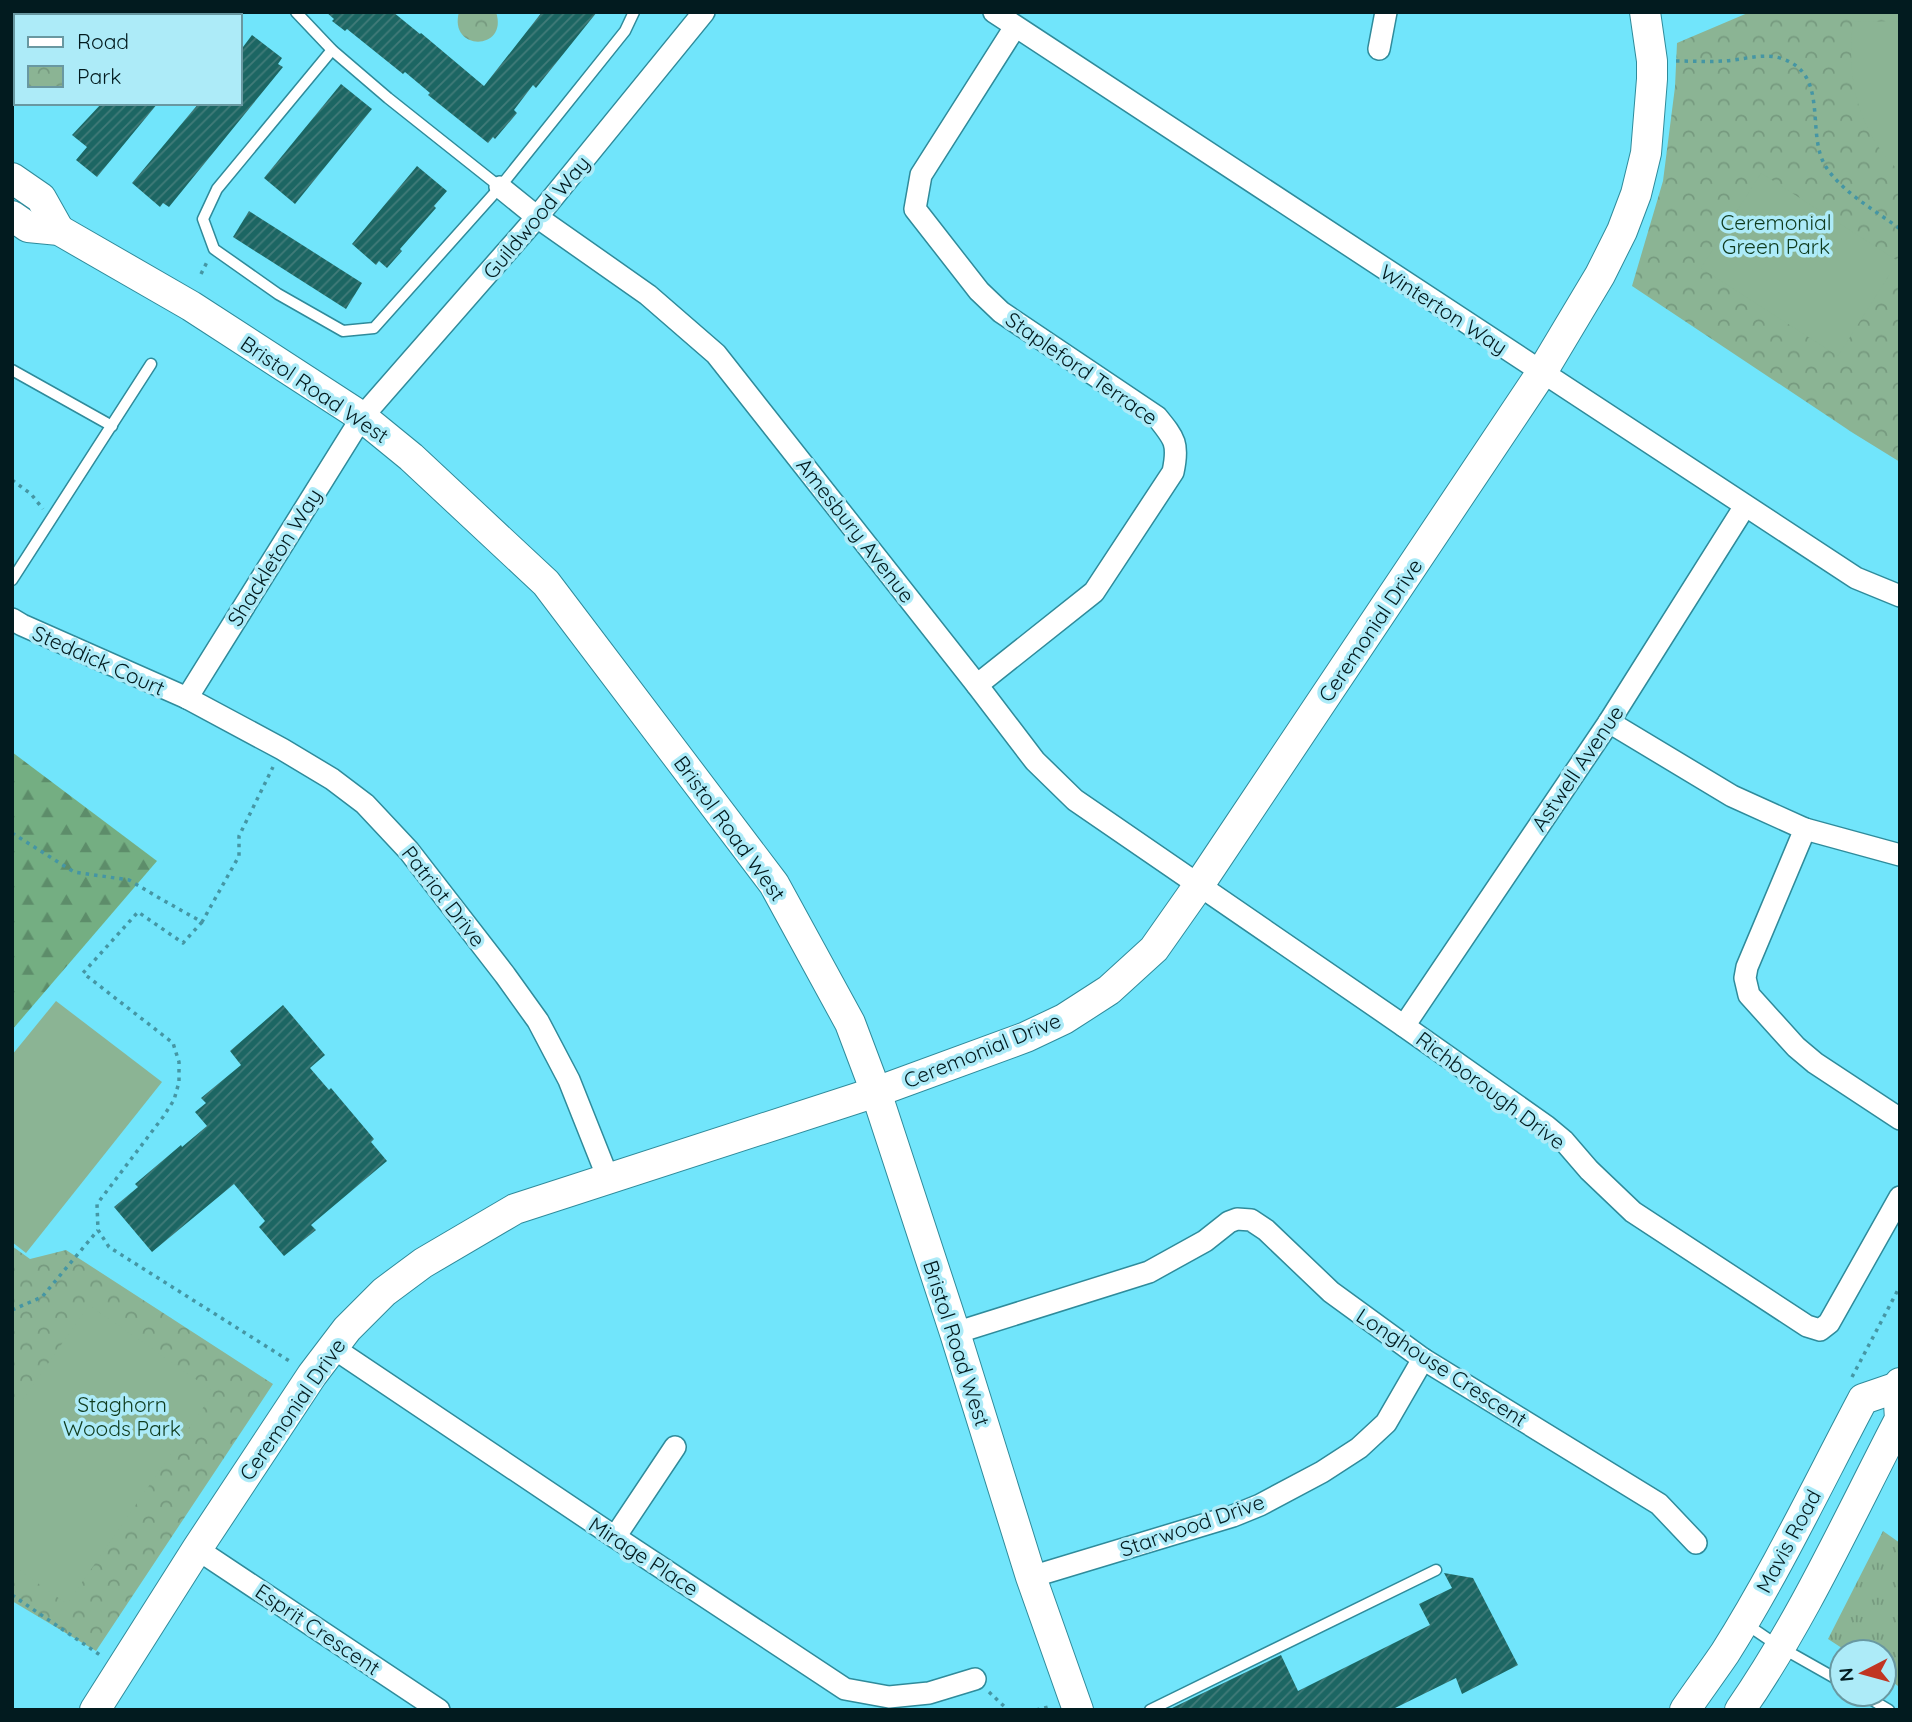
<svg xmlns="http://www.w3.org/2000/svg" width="1912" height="1722" viewBox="0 0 1912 1722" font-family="Quicksand,sans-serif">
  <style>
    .grass { fill: url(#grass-tufts) }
    .forest { fill: url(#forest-firs) }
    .park { fill: url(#park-crowns) }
    .garden { fill: #8bb494 }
    .building { fill: url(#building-hatch) }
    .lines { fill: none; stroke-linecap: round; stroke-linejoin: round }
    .lane-casing { stroke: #2f8b9b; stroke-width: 13 }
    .street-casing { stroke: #2f8b9b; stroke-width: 24 }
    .secondary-casing { stroke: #2f8b9b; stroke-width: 32 }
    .path { stroke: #4596a4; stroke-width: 3.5; stroke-dasharray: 3.5 5; stroke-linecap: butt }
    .lane { stroke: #fff; stroke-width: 10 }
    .street { stroke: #fff; stroke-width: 21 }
    .secondary { stroke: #fff; stroke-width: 30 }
    .labels { text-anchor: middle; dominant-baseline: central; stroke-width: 7; stroke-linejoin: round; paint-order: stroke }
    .street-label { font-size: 21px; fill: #021b1f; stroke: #adebf8 }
    .park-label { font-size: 21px; fill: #0f3b1e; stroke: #adebf8 }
  </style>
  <defs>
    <pattern id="grass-tufts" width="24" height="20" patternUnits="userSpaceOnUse" patternTransform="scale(1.75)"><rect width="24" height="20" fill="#8bb494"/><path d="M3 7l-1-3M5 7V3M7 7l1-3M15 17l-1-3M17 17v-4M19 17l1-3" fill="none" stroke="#769a7f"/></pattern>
    <pattern id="forest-firs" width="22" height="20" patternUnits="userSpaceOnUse" patternTransform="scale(1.75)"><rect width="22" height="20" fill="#74ae82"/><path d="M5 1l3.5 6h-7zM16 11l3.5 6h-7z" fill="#5d8d6a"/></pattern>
    <pattern id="park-crowns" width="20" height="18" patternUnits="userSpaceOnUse" patternTransform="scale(1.75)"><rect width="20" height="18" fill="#8bb494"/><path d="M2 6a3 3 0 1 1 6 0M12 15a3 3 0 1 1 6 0" fill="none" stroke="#769a7f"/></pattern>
    <pattern id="building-hatch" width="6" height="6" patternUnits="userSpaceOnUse" patternTransform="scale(1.75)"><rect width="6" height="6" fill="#1c6663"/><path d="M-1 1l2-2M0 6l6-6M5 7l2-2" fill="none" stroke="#427b79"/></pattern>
  </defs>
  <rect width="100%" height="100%" fill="#71e5fb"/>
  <!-- grass -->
  <polygon class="grass" points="1883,1531 1900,1543 1898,1686 1884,1676 1884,1652 1848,1652 1828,1639"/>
  <!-- forest -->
  <polygon class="forest" points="12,752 157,861 12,1030"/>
  <!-- park -->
  <g class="park">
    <path d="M459,12H496C509,51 448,52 459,12Z"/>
    <polygon points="1750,12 1900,12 1900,462 1853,433 1632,286 1663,181 1675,87 1677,43"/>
    <polygon points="12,1246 30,1259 66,1250 273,1384 96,1651 12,1601"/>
  </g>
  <!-- garden -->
  <g class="garden">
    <path d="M1900,21V172C1858,132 1846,79 1853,22Z"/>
    <polygon points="1761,173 1898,261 1838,356 1701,268"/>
    <polygon points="56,1001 162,1082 26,1253 12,1242 12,1055"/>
    <polygon points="89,1305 214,1392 67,1604 12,1565 12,1415"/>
  </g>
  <!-- building -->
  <g class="building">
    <polygon points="326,12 393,12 420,34 421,33 484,86 542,12 597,12 536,88 533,85 514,110 517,113 495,139 493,137 488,143 428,95 430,93 405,72 403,74 347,29 345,31 332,21 334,19"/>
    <polygon points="252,35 282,58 278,64 283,67 169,207 163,203 160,207 132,183 199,103 240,103 240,51"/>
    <polygon points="341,84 372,109 295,204 264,178"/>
    <polygon points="102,103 158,103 97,177 76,160 87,147 72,135"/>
    <polygon points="417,166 447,191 434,206 436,208 400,249 402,251 387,268 379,261 376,265 352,244"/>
    <polygon points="249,211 362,283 346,309 233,237"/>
    <polygon points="283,1005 325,1055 310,1068 329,1090 331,1088 374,1139 371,1142 387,1161 311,1225 316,1230 284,1256 259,1227 265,1221 234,1184 152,1252 114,1207 138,1187 135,1184 181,1145 182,1147 207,1126 195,1112 206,1103 201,1098 241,1065 230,1051"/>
    <polygon points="1444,1573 1473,1578 1518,1665 1462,1694 1456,1678 1391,1710 1168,1710 1281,1655 1298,1691 1430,1625 1419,1604 1452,1588"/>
  </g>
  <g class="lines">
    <defs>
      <g id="lane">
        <polyline points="296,12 332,50 388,98 500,187"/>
        <polyline points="332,50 217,189 203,219 214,249 278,294 343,331 374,328 500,187 625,31 634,12"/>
        <polyline points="12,370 112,426"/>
        <polyline points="12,580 151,364"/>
        <polyline points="1746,1624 1780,1647 1842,1682"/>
        <polyline points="1862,1694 1889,1710"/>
        <polyline points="1150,1710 1436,1570"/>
      </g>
      <g id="street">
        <polyline points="994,12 1856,578 1900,596"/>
        <polyline points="1379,49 1386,12"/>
        <polyline points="500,187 537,217 648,295 716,354 977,685 1035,761 1075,800 1404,1026 1546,1126 1564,1141 1589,1170 1633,1212 1807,1326 1820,1330 1829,1323 1900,1197"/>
        <polyline points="12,619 22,625 187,698 282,749 332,779 365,804 409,851 505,975 538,1021 569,1080 608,1178"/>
        <path d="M977,685L1094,592L1173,472C1179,444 1175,439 1157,417L1001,312L979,291L915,209L921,175L1015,27"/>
        <polyline points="187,698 362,417 537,217 704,12"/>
        <polyline points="1609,722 1732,796 1805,829 1900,855"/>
        <polyline points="1805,829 1747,967 1745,978 1749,995 1796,1047 1815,1063 1900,1119"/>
        <polyline points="1404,1026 1609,722 1745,506"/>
        <polyline points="955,1333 1149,1272 1205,1241 1229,1222 1237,1219 1251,1220 1266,1230 1331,1292 1423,1359 1659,1504 1696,1543"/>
        <polyline points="332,1347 615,1537 845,1689 889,1697 929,1693 975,1679"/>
        <polyline points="615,1537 675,1447"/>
        <polyline points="197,1549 439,1710"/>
        <polyline points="1031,1577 1233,1516 1260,1505 1322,1472 1359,1448 1386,1423 1423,1359"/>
      </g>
      <g id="secondary">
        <polyline points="12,178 41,198 59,230"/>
        <polyline points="12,216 28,227 59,230 191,306 362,417 411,457 546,583 774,884 850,1023 876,1092 955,1333 1031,1577 1078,1710"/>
        <polyline points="95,1710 197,1549 312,1375 347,1329 384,1292 423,1263 515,1209 876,1092 1026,1037 1064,1019 1109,990 1154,949 1199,885 1542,372 1600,275 1622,231 1636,194 1646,153 1652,79 1652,61 1645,12"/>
        <path d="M1685,1710C1698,1691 1712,1672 1725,1653C1776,1572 1818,1484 1863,1399L1898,1387"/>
        <path d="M1740,1710C1803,1619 1849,1517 1900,1419L1898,1387L1900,1383"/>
      </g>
    </defs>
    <!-- lane casing -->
    <use href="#lane" class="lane-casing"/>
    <!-- street casing -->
    <use href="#street" class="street-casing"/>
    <!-- secondary casing -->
    <use href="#secondary" class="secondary-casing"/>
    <!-- path -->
    <g class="path">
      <polyline points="503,12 505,12"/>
      <path d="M1676,61C1692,61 1708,62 1724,61C1743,60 1764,52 1783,59C1830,75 1805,134 1826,167C1843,193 1875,210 1900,229"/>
      <polyline points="201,274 208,260"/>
      <polyline points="12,480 31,494 43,509"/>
      <polyline points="12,833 74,872 129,880 161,899 202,922 239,856 239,836 273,767"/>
      <polyline points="202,922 183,943 138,912 83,973 173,1043 179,1062 179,1082 174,1100 163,1117 97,1204 98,1230 109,1247 291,1362"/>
      <polyline points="12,1310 42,1297 98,1230"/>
      <polyline points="1852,1377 1900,1286"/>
      <polyline points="12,1595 103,1657"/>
      <polyline points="989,1692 1008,1710"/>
      <polyline points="1036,1710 1052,1706"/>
    </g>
    <!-- lane -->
    <use href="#lane" class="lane"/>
    <!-- street -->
    <use href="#street" class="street"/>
    <!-- secondary -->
    <use href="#secondary" class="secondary"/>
  </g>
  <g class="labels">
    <!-- street labels -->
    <g class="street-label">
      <text transform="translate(536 217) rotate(-50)">Guildwood Way</text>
      <text transform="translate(1444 309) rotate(33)">Winterton Way</text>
      <text transform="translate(1082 368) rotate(35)">Stapleford Terrace</text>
      <text transform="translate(315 389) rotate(34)">Bristol Road West</text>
      <text transform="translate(856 530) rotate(52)">Amesbury Avenue</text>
      <text transform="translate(274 557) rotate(-58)">Shackleton Way</text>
      <text transform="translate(1370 630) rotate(-56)">Ceremonial Drive</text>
      <text transform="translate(99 660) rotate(24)">Steddick Court</text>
      <text transform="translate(1577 768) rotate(-56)">Astwell Avenue</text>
      <text transform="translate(730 828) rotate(54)">Bristol Road West</text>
      <text transform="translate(444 896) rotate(52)">Patriot Drive</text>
      <text transform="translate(982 1050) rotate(-22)">Ceremonial Drive</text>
      <text transform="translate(1491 1090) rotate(37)">Richborough Drive</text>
      <text transform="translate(957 1343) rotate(72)">Bristol Road West</text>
      <text transform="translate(1442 1367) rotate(33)">Longhouse Crescent</text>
      <text transform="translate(292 1409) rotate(-55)">Ceremonial Drive</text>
      <text transform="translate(1192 1525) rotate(-19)">Starwood Drive</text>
      <text transform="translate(1788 1541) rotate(-62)">Mavis Road</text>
      <text transform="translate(644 1556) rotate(33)">Mirage Place</text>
      <text transform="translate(318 1629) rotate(34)">Esprit Crescent</text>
    </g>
    <!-- park labels -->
    <g class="park-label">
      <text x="1776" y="222">Ceremonial<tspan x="1776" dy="24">Green Park</tspan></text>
      <text x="122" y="1404">Staghorn<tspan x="122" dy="24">Woods Park</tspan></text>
    </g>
  </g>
  <!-- border -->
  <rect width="1912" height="1722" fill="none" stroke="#021b1f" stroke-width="28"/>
  <!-- legend -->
  <rect x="14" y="14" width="228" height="91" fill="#adebf8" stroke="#6998a1" stroke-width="2"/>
  <rect x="28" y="37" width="35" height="10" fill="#ffffff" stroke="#6998a1" stroke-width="2"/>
  <text x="77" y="49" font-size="21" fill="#021b1f">Road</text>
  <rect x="28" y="66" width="35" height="21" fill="url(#park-crowns)" stroke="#6998a1" stroke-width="2"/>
  <text x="77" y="84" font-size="21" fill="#021b1f">Park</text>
  <!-- north arrow -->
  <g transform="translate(1863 1673) rotate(264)"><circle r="33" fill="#adebf8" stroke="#6998a1" stroke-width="2"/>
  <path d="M0-5L12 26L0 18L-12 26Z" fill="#c13522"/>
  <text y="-10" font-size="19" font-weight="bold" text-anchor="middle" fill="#021b1f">N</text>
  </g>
</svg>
